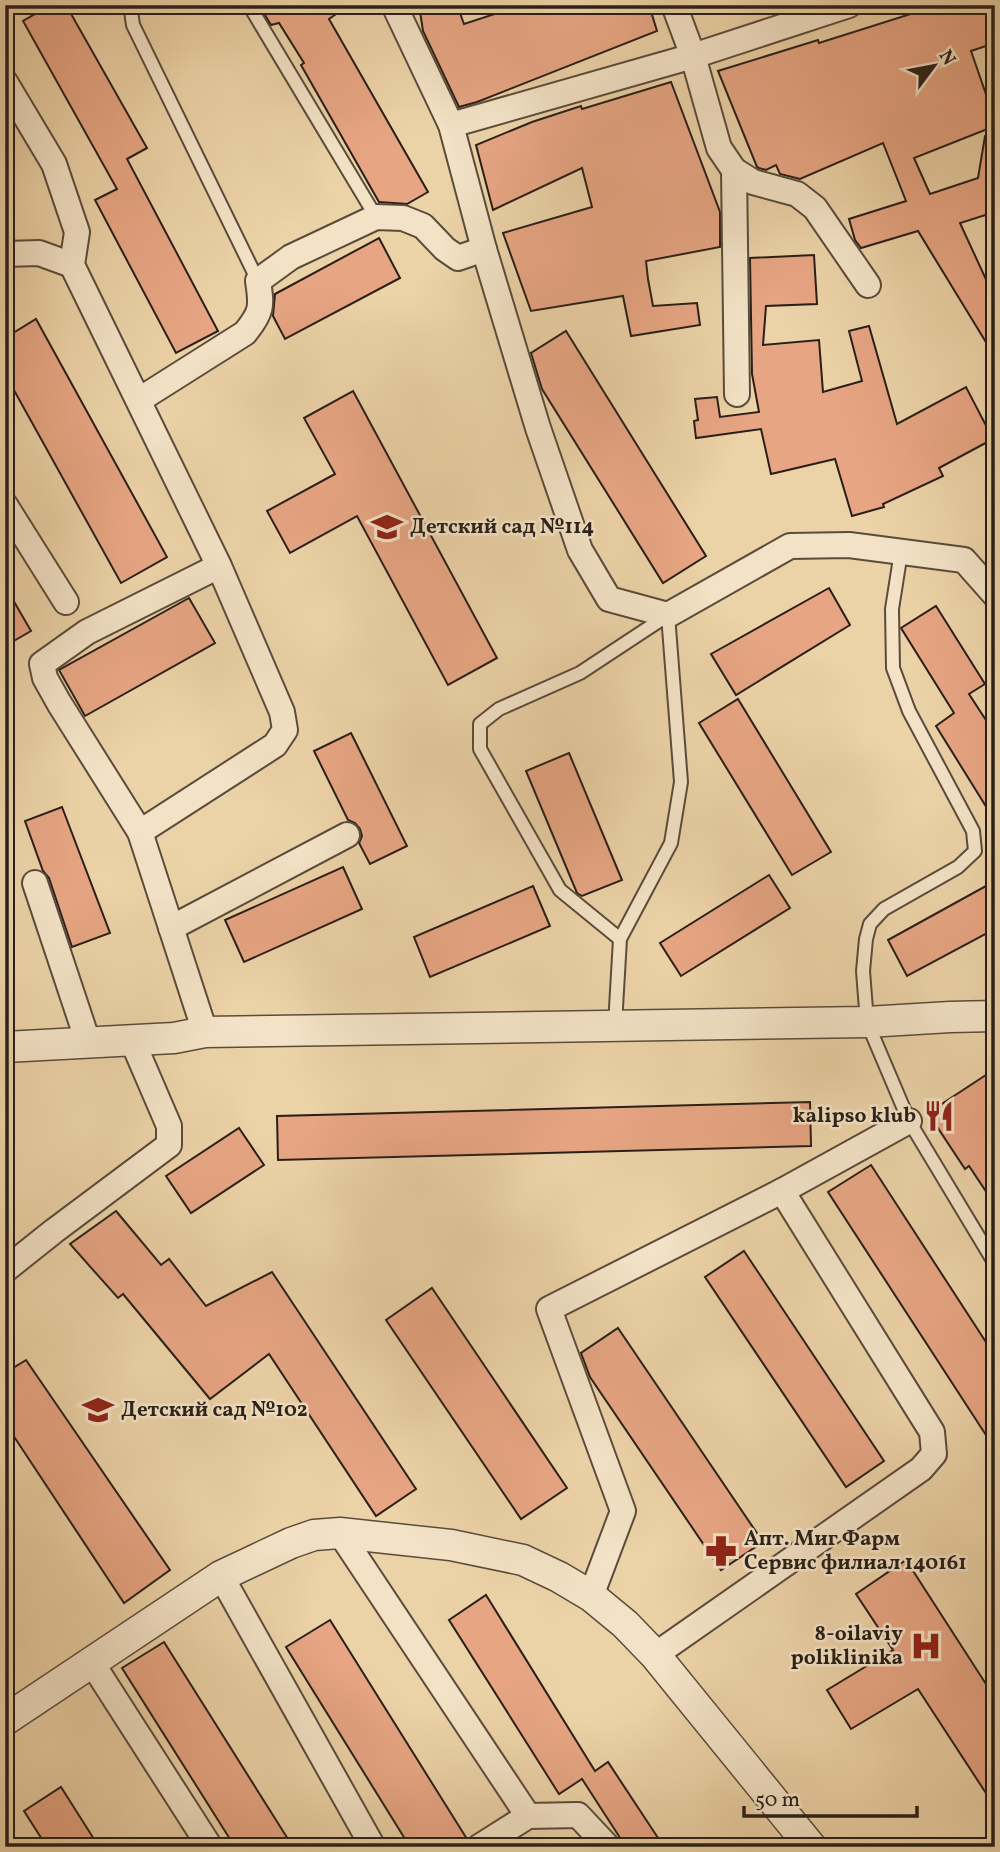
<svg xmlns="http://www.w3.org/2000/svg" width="1000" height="1852" viewBox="0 0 1000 1852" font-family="Vollkorn,serif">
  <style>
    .building { fill: #e7a583; stroke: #291f17; stroke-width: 2 }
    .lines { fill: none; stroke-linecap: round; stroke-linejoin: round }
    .service-casing { stroke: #5a4c3b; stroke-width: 16 }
    .minor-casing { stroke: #5a4c3b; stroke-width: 28 }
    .tertiary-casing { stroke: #5a4c3b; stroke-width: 33 }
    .service { stroke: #f3e2c6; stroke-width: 12 }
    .minor { stroke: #f3e2c6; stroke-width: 24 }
    .tertiary { stroke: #f3e2c6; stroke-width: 30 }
    .labels { text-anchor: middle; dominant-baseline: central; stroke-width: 5; stroke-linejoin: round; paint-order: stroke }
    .poi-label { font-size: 21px; font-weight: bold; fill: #291f17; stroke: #f3e2c6; text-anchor: start }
  </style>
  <rect width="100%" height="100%" fill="#ecd2a7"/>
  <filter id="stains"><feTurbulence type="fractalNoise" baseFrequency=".00286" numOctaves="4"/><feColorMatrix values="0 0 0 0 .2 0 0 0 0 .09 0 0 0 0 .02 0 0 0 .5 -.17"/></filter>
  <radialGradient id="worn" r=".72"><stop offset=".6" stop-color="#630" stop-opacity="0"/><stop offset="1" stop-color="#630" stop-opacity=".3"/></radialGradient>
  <!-- building -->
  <g class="building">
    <polygon points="51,5 66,5 147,148 127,159 218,331 176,353 95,200 117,189 23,21"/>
    <polygon points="259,5 349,5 329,19 428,192 407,204 379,202 301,65 304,63 279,23 271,25"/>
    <polygon points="419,5 457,5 464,24 522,5 649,5 657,31 477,102 459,107 423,31"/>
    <polygon points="939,5 995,5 995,43 971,51 988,100 995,98 995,126 914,158 930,194 978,178 985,136 995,137 995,212 960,223 989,286 995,283 995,357 918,231 861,248 855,240 849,219 906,201 883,143 800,179 780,174 776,165 766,170 759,168 757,167 718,71 818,40 819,43"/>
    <polygon points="671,82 720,212 720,247 646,261 648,279 653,306 697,303 700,325 631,336 623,296 531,311 503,233 592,207 582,168 493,210 476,145 532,122 581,106 582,109"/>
    <polygon points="379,238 400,278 285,339 273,316 275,294"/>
    <polygon points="814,255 817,304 766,306 763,345 819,340 823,392 862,381 849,331 869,326 897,424 966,387 993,439 939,468 943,476 883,504 884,507 852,516 835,459 771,474 761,429 696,438 694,421 698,420 695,399 717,397 720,417 759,412 752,374 750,258"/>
    <polygon points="36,319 167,557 121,583 5,374 5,338"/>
    <polygon points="566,331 706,556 663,583 542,389 531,353"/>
    <polygon points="353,391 497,658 448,685 357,516 290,553 267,511 335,474 304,418"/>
    <polygon points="5,586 31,631 5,646"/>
    <polygon points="829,588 850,625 736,695 711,654"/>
    <polygon points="189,598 215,643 85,716 59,670"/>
    <polygon points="936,606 985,684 969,694 995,734 995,821 936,726 954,713 901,628"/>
    <polygon points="738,699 831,852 792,875 699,723"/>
    <polygon points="351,733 407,846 370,864 359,843 362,836 360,829 355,823 348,820 314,751"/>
    <polygon points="569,753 622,880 582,896 577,893 526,771"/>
    <polygon points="62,807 110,933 72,947 49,878 43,871 25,821"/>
    <polygon points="343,867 362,909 244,962 225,920"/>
    <polygon points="769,875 790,908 681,976 660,943"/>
    <polygon points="995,881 995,929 907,976 888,940"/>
    <polygon points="533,886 550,926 430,977 414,937"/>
    <polygon points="995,1069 995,1205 969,1166 965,1169 928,1113"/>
    <polygon points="810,1102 811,1146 278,1160 277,1116"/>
    <polygon points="239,1128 264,1165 191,1213 166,1176"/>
    <polygon points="871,1165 995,1356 995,1449 828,1192"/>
    <polygon points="116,1211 161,1265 169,1259 206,1306 272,1272 416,1489 376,1516 269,1354 210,1399 123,1294 118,1298 70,1244"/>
    <polygon points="744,1251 884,1461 846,1487 705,1277"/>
    <polygon points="432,1288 567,1488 521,1519 386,1320"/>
    <polygon points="618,1328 763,1542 721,1570 590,1377 581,1353"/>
    <polygon points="26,1360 170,1570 124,1603 5,1423 5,1373"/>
    <polygon points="906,1560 995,1698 995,1807 918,1689 851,1729 827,1690 893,1650 856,1594"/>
    <polygon points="486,1595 595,1771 608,1762 664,1847 626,1847 582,1779 559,1794 449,1620"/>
    <polygon points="330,1620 467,1839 465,1842 457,1847 410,1847 286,1647"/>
    <polygon points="164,1642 293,1847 235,1847 122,1668"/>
    <polygon points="61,1787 99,1847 47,1847 24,1811"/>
  </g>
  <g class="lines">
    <defs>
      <g id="service">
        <polyline points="133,5 131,11 133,25 258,281"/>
        <polyline points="249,5 376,217"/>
        <polyline points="901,552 892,609 893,668 909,711 973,831 975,851 958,867 884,909 870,924 866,939 863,971 867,1022 909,1121 995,1264"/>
        <polyline points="615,1025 620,939 671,843 681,782 668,615 580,673 499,709 480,724 480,749 560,890 620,939"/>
      </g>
      <g id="minor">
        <polyline points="394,5 451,125 484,249 538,428 580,550 609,599 668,615 790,546 849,545 964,560 995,595"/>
        <polyline points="674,5 693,56 719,148 734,170 753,182 797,194 815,208 868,285"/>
        <polyline points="5,82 54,164 77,232 72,265 219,566 282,712 285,730 275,745 140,832 59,703 45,678 42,664 87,632 219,566"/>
        <polyline points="451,125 693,56 849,5"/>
        <polyline points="734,170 737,394"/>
        <polyline points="5,254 39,253 72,265"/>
        <path d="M139,400L245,333C262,312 262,307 258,281L291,257L376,217L403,218L423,226L445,249L458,258L484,249"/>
        <polyline points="5,505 66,602"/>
        <polyline points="140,832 205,1032"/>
        <polyline points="35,883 88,1042"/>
        <polyline points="171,928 347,835"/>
        <polyline points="5,1270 54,1231 169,1145 169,1126 132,1040"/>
        <polyline points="340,1533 528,1816"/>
        <polyline points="221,1576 373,1847"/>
        <polyline points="591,1596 623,1511 549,1309 782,1191"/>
        <polyline points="655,1655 921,1469 934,1454 932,1432 782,1191 909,1121"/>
        <polyline points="92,1663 210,1847"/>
        <polyline points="479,1847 528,1816 578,1815 608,1847"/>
      </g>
      <g id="tertiary">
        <polyline points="5,1047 174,1038 205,1032 867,1022 950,1017 995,1016"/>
        <polyline points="5,1720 221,1576 291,1543 314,1535 340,1533 451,1545 523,1560 559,1577 591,1596 625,1624 655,1655 811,1847"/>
      </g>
    </defs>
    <!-- service casing -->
    <use href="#service" class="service-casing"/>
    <!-- minor casing -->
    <use href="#minor" class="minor-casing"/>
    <!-- tertiary casing -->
    <use href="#tertiary" class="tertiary-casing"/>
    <!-- service -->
    <use href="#service" class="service"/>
    <!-- minor -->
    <use href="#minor" class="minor"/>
    <!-- tertiary -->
    <use href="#tertiary" class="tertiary"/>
  </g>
  <!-- icons -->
  <defs>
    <symbol id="school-bare" viewBox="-9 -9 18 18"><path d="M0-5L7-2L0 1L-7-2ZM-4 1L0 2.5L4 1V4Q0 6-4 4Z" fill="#8f2418" stroke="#f3e2c6" stroke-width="2.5" paint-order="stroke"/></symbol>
    <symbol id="restaurant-bare" viewBox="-9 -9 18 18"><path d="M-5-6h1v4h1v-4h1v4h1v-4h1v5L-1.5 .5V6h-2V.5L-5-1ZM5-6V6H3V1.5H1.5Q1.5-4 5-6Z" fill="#8f2418" stroke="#f3e2c6" stroke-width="2.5" paint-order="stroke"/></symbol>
    <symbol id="pharmacy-bare" viewBox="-9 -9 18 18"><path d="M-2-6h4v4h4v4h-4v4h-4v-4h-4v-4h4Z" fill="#8f2418" stroke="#f3e2c6" stroke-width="2.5" paint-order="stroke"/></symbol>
    <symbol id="hospital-bare" viewBox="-9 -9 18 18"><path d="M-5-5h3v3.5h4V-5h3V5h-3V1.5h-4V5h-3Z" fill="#8f2418" stroke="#f3e2c6" stroke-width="2.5" paint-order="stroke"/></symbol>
  </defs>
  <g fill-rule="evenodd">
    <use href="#school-bare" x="365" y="505" width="44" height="44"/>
    <use href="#restaurant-bare" x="917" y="1094" width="44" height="44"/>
    <use href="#school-bare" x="76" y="1388" width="44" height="44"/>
    <use href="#pharmacy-bare" x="699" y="1529" width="44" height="44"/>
    <use href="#hospital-bare" x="904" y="1624" width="44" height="44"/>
  </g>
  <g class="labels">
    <!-- poi labels -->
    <g class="poi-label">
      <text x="410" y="527">Детский сад №114</text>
      <text x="916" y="1116" text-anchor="end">kalipso klub</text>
      <text x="121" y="1410">Детский сад №102</text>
      <text x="744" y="1539">Апт. Миг Фарм<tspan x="744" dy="24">Сервис филиал 140161</tspan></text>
      <text x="903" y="1634" text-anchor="end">8-oilaviy<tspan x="903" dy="24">poliklinika</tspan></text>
    </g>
  </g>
  <!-- margin -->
  <rect width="1000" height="1852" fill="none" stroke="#ecd2a7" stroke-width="28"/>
  <rect x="7" y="7" width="986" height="1838" fill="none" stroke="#291f17" stroke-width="3.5"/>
  <rect x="14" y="14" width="972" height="1824" fill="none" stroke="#291f17" stroke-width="2"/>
  <!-- north arrow -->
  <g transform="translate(934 66) rotate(58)" stroke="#f3e2c6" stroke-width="5" paint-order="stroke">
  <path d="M0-5L12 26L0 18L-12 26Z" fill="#291f17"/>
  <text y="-10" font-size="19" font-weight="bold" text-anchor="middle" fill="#291f17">N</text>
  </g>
  <!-- scale -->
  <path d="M744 1806v10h173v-10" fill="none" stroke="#291f17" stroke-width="3.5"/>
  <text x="755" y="1806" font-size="21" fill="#291f17" stroke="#f3e2c6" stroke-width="5" paint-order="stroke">50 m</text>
  <rect width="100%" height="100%" filter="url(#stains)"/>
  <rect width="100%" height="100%" fill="url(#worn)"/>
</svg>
